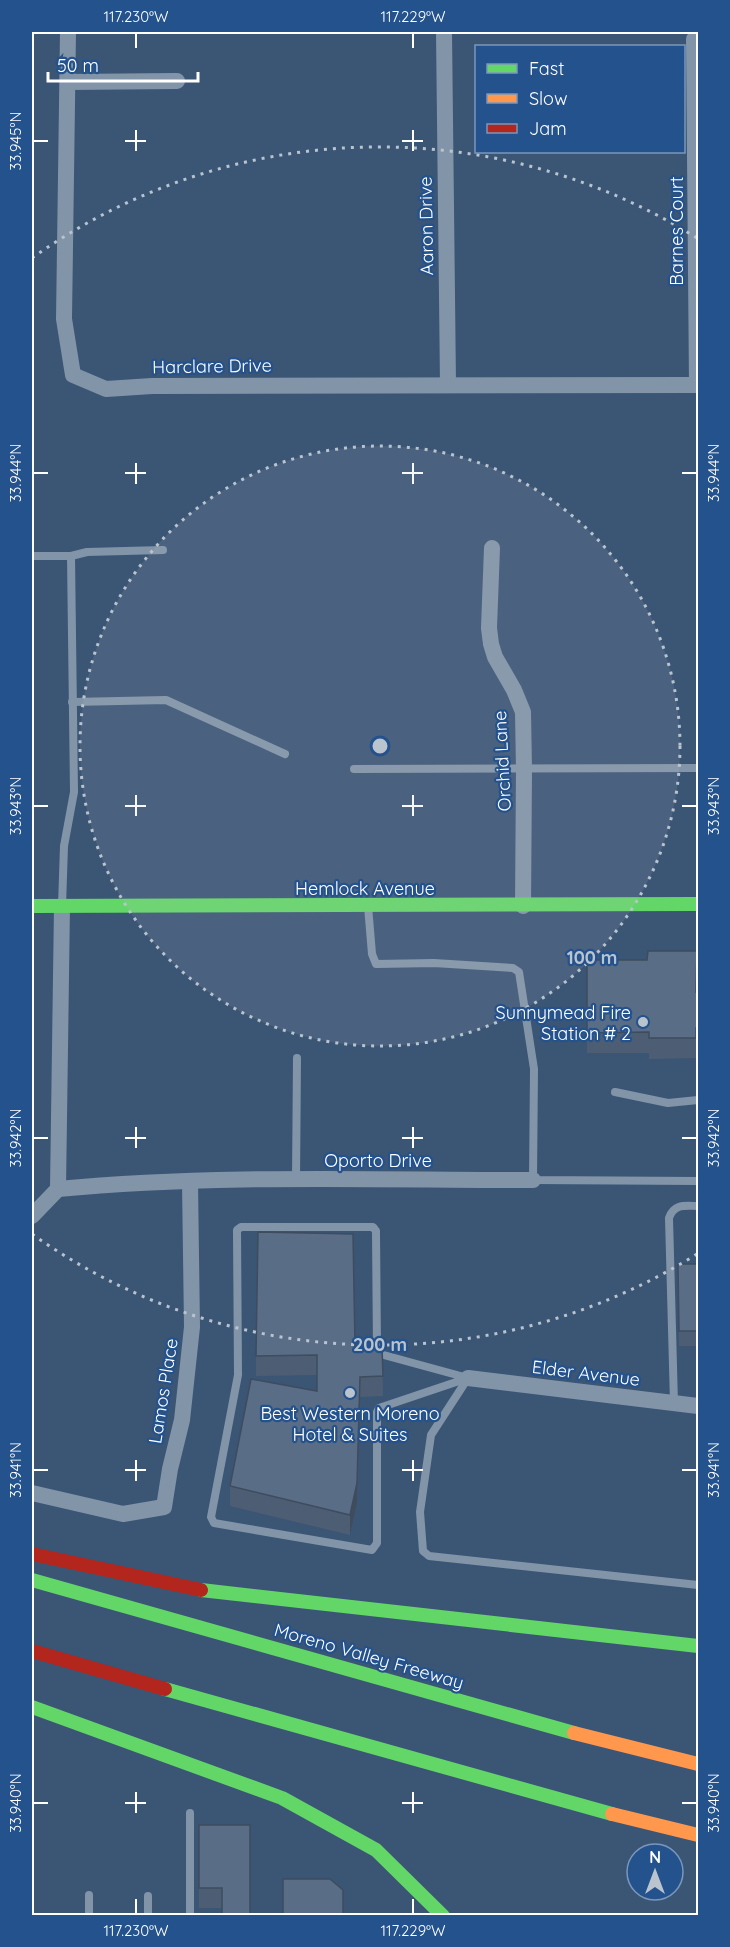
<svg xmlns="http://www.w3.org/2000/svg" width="730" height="1947" viewBox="0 0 730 1947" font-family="Quicksand,sans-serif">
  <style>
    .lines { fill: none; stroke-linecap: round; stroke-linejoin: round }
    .lane { stroke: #8295a8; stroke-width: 8 }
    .street { stroke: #8295a8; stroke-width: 16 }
    .fast { stroke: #63d668; stroke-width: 14 }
    .slow { stroke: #ff974d; stroke-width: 14 }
    .jam { stroke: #b3261e; stroke-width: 14 }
    .wall { fill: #4d5e74 }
    .shaded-wall { fill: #3e4c5e }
    .building { fill: #596d87; stroke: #3e4c5e; stroke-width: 1.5 }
    .ticks { fill: none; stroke: #fff; stroke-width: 2 }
    .ring { fill: none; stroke: #bac4cf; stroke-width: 3; stroke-dasharray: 3 6 }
    .poi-dot { fill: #bac4cf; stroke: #23528d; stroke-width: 2 }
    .labels { text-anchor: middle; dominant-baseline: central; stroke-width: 4.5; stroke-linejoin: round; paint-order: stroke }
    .street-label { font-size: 18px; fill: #fff; stroke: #23528d }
    .poi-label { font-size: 18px; fill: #fff; stroke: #23528d; text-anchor: end }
    .centre { fill: #bac4cf; stroke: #23528d; stroke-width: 3 }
    .ring-label { font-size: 18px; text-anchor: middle; font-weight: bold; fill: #bac4cf; stroke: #23528d; stroke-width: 4.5; stroke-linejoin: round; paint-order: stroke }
    .neatline { fill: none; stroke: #fff; stroke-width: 2 }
    .ticks-label { font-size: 15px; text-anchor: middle; fill: #fff }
  </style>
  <rect width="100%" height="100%" fill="#3b5575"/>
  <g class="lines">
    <!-- lane -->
    <g class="lane">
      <polyline points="32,556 71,556 74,792 64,846 62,906"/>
      <polyline points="71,556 87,552 163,550"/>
      <polyline points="72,702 166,700 285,754"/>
      <polyline points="354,769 698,768"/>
      <polyline points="368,906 372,954 376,964 434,963 513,968 519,972 534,1069 533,1180 698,1181"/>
      <polyline points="615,1092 668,1103 698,1100"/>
      <polyline points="296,1180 297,1058"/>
      <polygon points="241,1227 373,1227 376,1231 377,1351 380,1354 468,1378 379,1408 377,1412 377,1543 372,1550 214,1523 211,1517 238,1375 237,1230"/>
      <polyline points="468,1378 431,1435 420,1512 423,1551 429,1556 698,1585"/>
      <path d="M674,1403L669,1218C674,1203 686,1206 698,1206"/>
      <polyline points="190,1813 190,1916"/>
      <polyline points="89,1895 89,1916"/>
      <polyline points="148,1896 148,1916"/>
    </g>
    <!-- street -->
    <g class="street">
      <polyline points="68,32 64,319 73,375 106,389 152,386 698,385"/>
      <polyline points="444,32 448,384"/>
      <polyline points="694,39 697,385"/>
      <polyline points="69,82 177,81"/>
      <polyline points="492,548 489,628 491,644 495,657 514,690 523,712 524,770 523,906"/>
      <path d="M58,1189C216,1174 375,1180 533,1180"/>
      <polyline points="32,1216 58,1189 62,906"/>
      <polyline points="468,1378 698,1406"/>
      <polyline points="32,1493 123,1514 164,1507 170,1469 182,1420 192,1327 190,1182"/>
    </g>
    <!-- fast -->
    <g class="fast">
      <polyline points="32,906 698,904"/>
      <polyline points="32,1580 574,1733"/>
      <polyline points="201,1590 698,1646"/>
      <polyline points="165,1689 612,1814"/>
      <polyline points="32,1707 282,1798 376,1850 443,1916"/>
    </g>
    <!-- slow -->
    <g class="slow">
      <polyline points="574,1733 698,1764"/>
      <polyline points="612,1814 698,1835"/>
    </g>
    <!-- jam -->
    <g class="jam">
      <polyline points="32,1554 201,1590"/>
      <polyline points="32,1651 165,1689"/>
    </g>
  </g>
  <!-- wall -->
  <g class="wall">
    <polygon points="587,960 699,992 699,1048 696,1048 696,1058 649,1059 649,1053 587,1053"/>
    <polygon points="678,1264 699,1264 699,1346 679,1346"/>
    <polygon points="355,1345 382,1347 383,1396 360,1397 357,1503 350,1535 230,1506 230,1486 317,1391 317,1375 256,1376 256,1356"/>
    <polygon points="199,1825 250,1825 222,1908 199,1908"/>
  </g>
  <!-- shaded-wall -->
  <polygon class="shaded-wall" points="360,1377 357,1503 350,1535 350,1515"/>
  <!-- building -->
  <g class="building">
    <polygon points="648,951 697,951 696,992 699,992 699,1028 696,1028 696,1038 649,1038 649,1032 587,1033 587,960 647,960"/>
    <polygon points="258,1232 353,1234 355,1345 382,1347 383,1376 360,1377 357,1483 350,1515 230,1486 251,1379 317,1391 317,1355 256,1356"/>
    <polygon points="678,1264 699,1264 699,1331 679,1331"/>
    <polygon points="199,1825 250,1825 250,1916 222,1916 222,1888 199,1888"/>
    <polygon points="283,1879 330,1879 343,1890 343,1916 283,1916"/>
  </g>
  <!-- ticks -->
  <path class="ticks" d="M136,33V48M413,33V48M136,130V151M413,130V151M33,141H48M125,141H146M402,141H423M136,463V484M413,463V484M33,473H48M125,473H146M402,473H423M682,473H697M136,795V816M413,795V816M33,806H48M125,806H146M402,806H423M682,806H697M136,1127V1148M413,1127V1148M33,1138H48M125,1138H146M402,1138H423M682,1138H697M136,1460V1481M413,1460V1481M33,1470H48M125,1470H146M402,1470H423M682,1470H697M136,1792V1813M413,1792V1813M33,1803H48M125,1803H146M402,1803H423M682,1803H697M136,1899V1914M413,1899V1914"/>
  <!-- distance rings -->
  <circle cx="380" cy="746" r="300" fill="#bac4cf" fill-opacity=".12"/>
  <g class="ring">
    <circle cx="380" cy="746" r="300"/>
    <path d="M697 1254A599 599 0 0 1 32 1234M32 258A599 599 0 0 1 697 238"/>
  </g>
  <!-- markers -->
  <g class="poi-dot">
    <circle cx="643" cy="1022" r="6"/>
    <circle cx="350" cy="1393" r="6"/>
  </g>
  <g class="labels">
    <!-- street labels -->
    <g class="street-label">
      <text transform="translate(426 226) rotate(-91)">Aaron Drive</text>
      <text transform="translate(676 231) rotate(-90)">Barnes Court</text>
      <text transform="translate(212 366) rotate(-1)">Harclare Drive</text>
      <text transform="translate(502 761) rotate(-93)">Orchid Lane</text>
      <text x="365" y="888">Hemlock Avenue</text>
      <text x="378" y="1160">Oporto Drive</text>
      <text transform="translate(586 1373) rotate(7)">Elder Avenue</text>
      <text transform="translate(163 1391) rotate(-81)">Lamos Place</text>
      <text transform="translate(369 1656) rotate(16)">Moreno Valley Freeway</text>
    </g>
    <!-- poi labels -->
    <g class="poi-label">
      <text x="631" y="1012">Sunnymead Fire<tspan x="631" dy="21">Station # 2</tspan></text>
      <text x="350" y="1413" text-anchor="middle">Best Western Moreno<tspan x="350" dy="21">Hotel &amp; Suites</tspan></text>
    </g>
  </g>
  <circle cx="380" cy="746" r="9" class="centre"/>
  <g class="ring-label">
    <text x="592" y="964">100 m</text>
    <text x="380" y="1351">200 m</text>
  </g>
  <!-- border -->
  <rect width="730" height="1947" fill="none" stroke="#23528d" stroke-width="66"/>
  <!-- legend -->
  <rect x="475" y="45" width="210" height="108" fill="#23528d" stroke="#7b97bb" stroke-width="1.5"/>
  <rect x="487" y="64" width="30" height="9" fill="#63d668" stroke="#7b97bb" stroke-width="1.5"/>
  <text x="529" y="75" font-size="18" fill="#ffffff">Fast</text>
  <rect x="487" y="94" width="30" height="9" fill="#ff974d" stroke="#7b97bb" stroke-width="1.5"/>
  <text x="529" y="105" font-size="18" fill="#ffffff">Slow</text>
  <rect x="487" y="124" width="30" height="9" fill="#b3261e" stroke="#7b97bb" stroke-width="1.5"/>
  <text x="529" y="135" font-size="18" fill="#ffffff">Jam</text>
  <!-- north arrow -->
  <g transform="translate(655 1872)"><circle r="28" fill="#23528d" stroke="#7b97bb" stroke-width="1.5"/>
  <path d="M0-4.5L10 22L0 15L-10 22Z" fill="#bac4cf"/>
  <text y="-9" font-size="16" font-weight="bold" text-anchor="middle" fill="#ffffff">N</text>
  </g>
  <!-- scale -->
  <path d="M48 72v9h150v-9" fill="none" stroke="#ffffff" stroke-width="3"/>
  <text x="57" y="72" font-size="18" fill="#ffffff" stroke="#23528d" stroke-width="4.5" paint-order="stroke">50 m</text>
  <rect x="33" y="33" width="664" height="1881" class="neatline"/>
  <g class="ticks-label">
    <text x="136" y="22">117.230°W</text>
    <text x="413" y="22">117.229°W</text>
    <text transform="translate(16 141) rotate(-90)" y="5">33.945°N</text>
    <text transform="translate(16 473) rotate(-90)" y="5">33.944°N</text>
    <text transform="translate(714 473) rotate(-90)" y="5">33.944°N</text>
    <text transform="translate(16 806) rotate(-90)" y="5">33.943°N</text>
    <text transform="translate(714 806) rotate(-90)" y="5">33.943°N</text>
    <text transform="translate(16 1138) rotate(-90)" y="5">33.942°N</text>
    <text transform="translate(714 1138) rotate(-90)" y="5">33.942°N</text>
    <text transform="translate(16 1470) rotate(-90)" y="5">33.941°N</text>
    <text transform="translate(714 1470) rotate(-90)" y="5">33.941°N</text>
    <text transform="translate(16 1803) rotate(-90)" y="5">33.940°N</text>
    <text transform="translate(714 1803) rotate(-90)" y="5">33.940°N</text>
    <text x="136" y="1936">117.230°W</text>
    <text x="413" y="1936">117.229°W</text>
  </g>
</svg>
